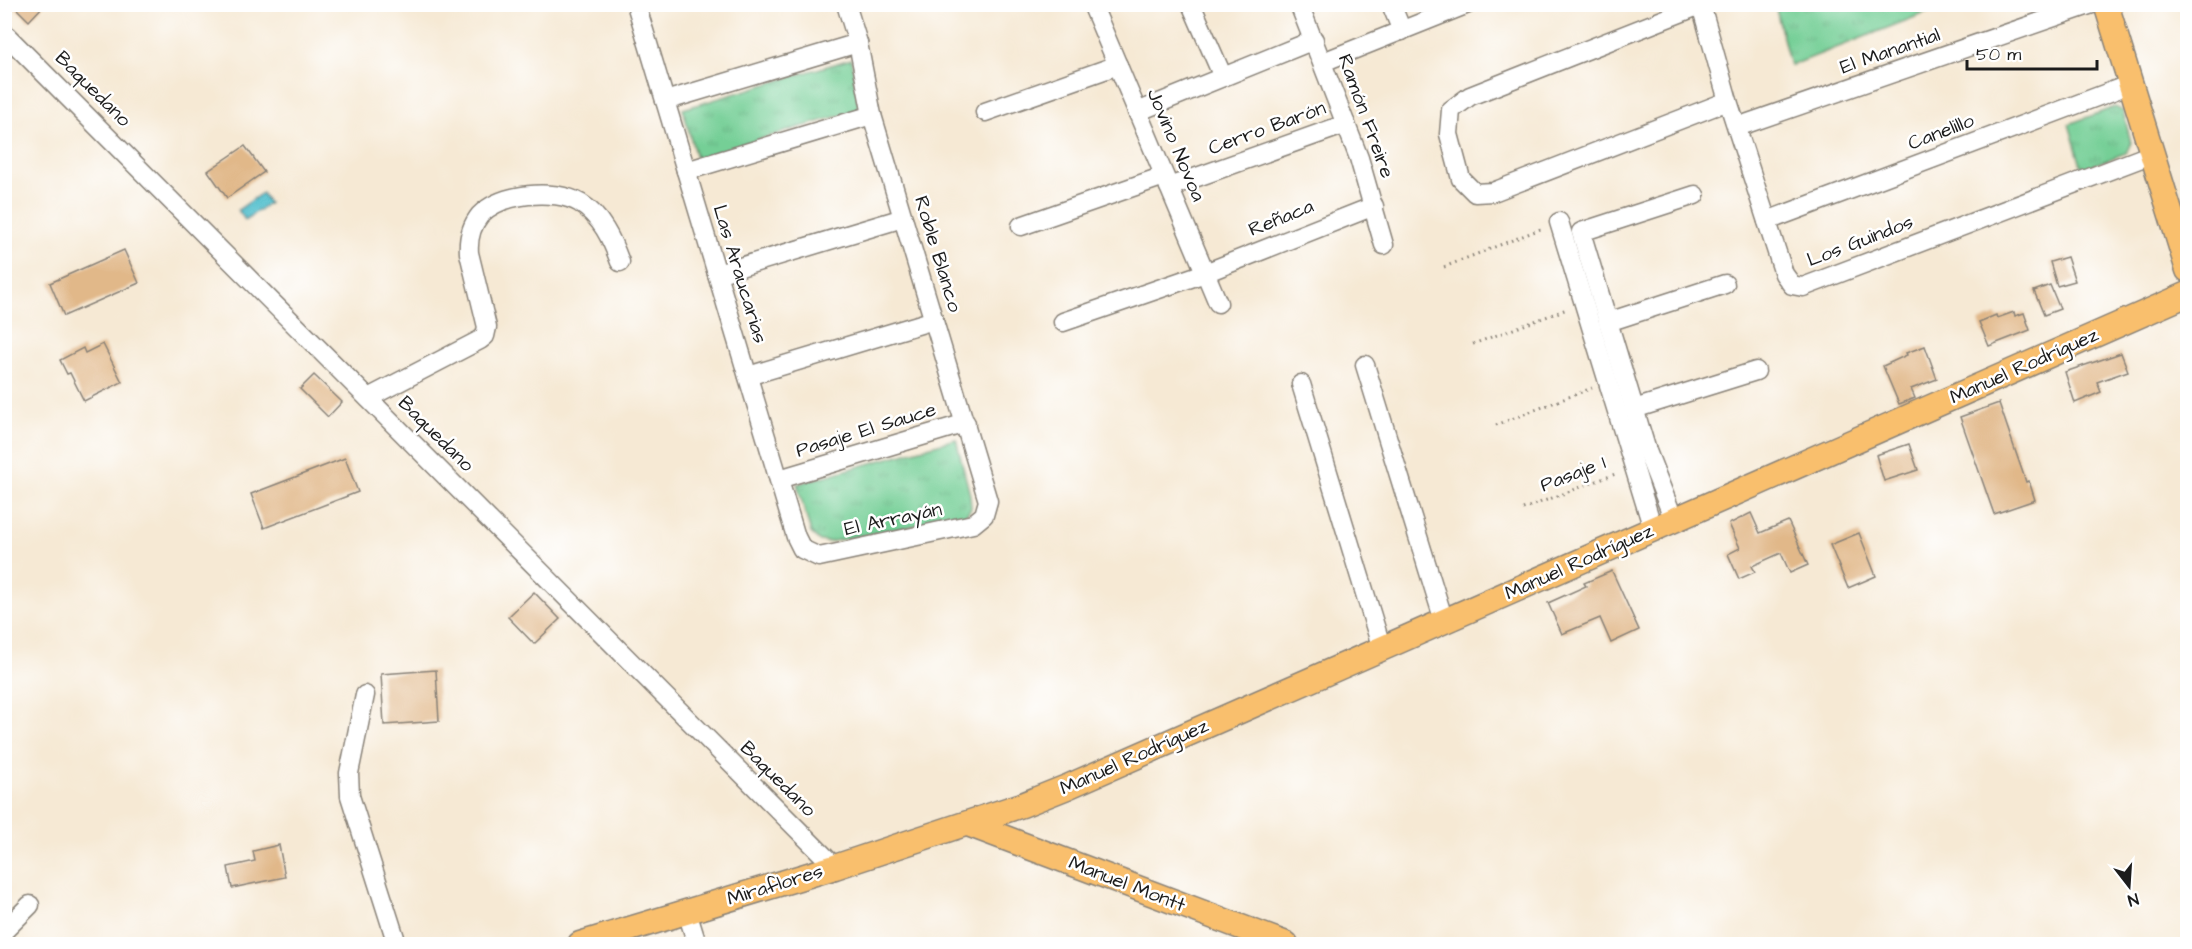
<svg xmlns="http://www.w3.org/2000/svg" width="2192" height="949" viewBox="0 0 2192 949" font-family="'Architects Daughter',sans-serif">
  <style>
    .grass { fill: url(#grass-tufts); stroke: #487659; stroke-width: 1.5 }
    .water { fill: #54c0cd; stroke: #386e74; stroke-width: 1.5 }
    .building { fill: #e1b889 }
    .lines { fill: none; stroke-linecap: round; stroke-linejoin: round }
    .minor-casing { stroke: #898278; stroke-width: 21 }
    .major-casing { stroke: #898278; stroke-width: 27 }
    .path { stroke: #898278; stroke-width: 3; stroke-dasharray: 1.5 4.5; stroke-linecap: butt }
    .minor { stroke: #fff; stroke-width: 18 }
    .major { stroke: #f9bf6d; stroke-width: 24 }
    .labels { text-anchor: middle; dominant-baseline: central; stroke-width: 5; stroke-linejoin: round; paint-order: stroke }
    .street-label { font-size: 20px; fill: #1c1c1c; stroke: #fff }
  </style>
  <defs>
    <pattern id="grass-tufts" width="24" height="20" patternUnits="userSpaceOnUse" patternTransform="scale(1.5)"><rect width="24" height="20" fill="#75cf96"/><path d="M3 7l-1-3M5 7V3M7 7l1-3M15 17l-1-3M17 17v-4M19 17l1-3" fill="none" stroke="#65b181"/></pattern>
  </defs>
  <rect width="100%" height="100%" fill="#fff"/>
  <filter id="ink" filterUnits="userSpaceOnUse"><feTurbulence type="fractalNoise" baseFrequency=".0167" numOctaves="2"/><feDisplacementMap in="SourceGraphic" scale="12" xChannelSelector="R" yChannelSelector="G"/><feConvolveMatrix kernelMatrix="1 2 1 2 8 2 1 2 1" color-interpolation-filters="sRGB"/></filter>
  <filter id="wash" filterUnits="userSpaceOnUse"><feTurbulence type="fractalNoise" baseFrequency=".008" numOctaves="4" result="noise"/><feDisplacementMap in="SourceGraphic" scale="24" xChannelSelector="R" yChannelSelector="G"/><feGaussianBlur stdDeviation="1.35" result="paint"/><feColorMatrix in="noise" values="0 0 0 0 0 0 0 0 0 0 0 0 0 0 0 0 0 1.4 0 .05"/><feComposite in="paint" operator="in"/></filter>
  <g filter="url(#wash)">
    <rect width="100%" height="100%" fill="#f6e9d4"/>
    <!-- grass -->
    <g class="grass">
      <polygon points="1804,4 1946,4 1946,5 1790,66 1776,9"/>
      <polygon points="851,59 859,110 696,158 683,109"/>
      <polygon points="2115,107 2123,111 2131,143 2126,153 2082,169 2069,124"/>
      <polygon points="956,439 970,495 971,508 965,516 829,542 820,541 811,533 797,484"/>
    </g>
    <!-- water -->
    <polygon class="water" points="262,193 269,203 245,220 238,210"/>
    <g id="blocks">
      <!-- building -->
      <g class="building">
        <polygon points="12,4 45,4 29,21"/>
        <polygon points="245,146 264,172 227,198 208,171"/>
        <polygon points="124,250 139,283 64,316 50,283"/>
        <polygon points="2067,257 2075,281 2057,286 2050,262"/>
        <polygon points="2050,285 2060,309 2044,315 2034,291"/>
        <polygon points="2014,312 2015,316 2024,313 2030,330 1989,346 1979,322 1996,315 1997,318"/>
        <polygon points="103,344 122,382 84,401 70,373 67,374 60,360 83,348 85,353"/>
        <polygon points="1925,346 1937,379 1911,389 1915,398 1899,404 1883,366 1907,355 1906,353"/>
        <polygon points="2121,353 2128,371 2097,382 2101,392 2075,403 2065,372"/>
        <polygon points="314,375 342,402 328,417 300,389"/>
        <polygon points="1999,403 2026,482 2029,481 2035,500 1994,514 1960,417"/>
        <polygon points="1909,444 1918,470 1884,481 1876,455"/>
        <polygon points="345,458 358,492 264,528 251,494"/>
        <polygon points="1751,513 1760,533 1788,521 1808,565 1790,573 1781,553 1752,566 1755,572 1739,579 1728,554 1740,548 1729,524"/>
        <polygon points="1859,533 1876,576 1848,588 1830,545"/>
        <polygon points="1612,571 1639,630 1611,643 1600,618 1562,634 1548,603 1586,586 1584,583"/>
        <polygon points="534,592 560,619 534,644 508,617"/>
        <polygon points="436,670 439,721 384,725 381,674"/>
        <polygon points="279,845 285,877 232,888 228,867 255,861 253,851"/>
      </g>
    </g>
  </g>
  <g filter="url(#ink)">
    <use href="#blocks" fill-opacity="0" stroke="#898278" stroke-width="1.5"/>
    <g class="lines">
      <defs>
        <g id="minor">
          <polyline points="636,4 796,537 802,549 819,557 973,524 984,515 988,501 872,115 858,43 846,4"/>
          <polyline points="1092,4 1218,303"/>
          <polyline points="1191,4 1223,77"/>
          <polyline points="1299,4 1359,158 1384,245"/>
          <polyline points="1391,4 1402,31"/>
          <polyline points="1703,4 1470,96 1451,110 1449,134 1461,179 1475,193 1493,192 1728,101"/>
          <polyline points="1701,5 1728,101 1784,274 1792,285 1803,287 2152,154"/>
          <polyline points="4,33 835,867"/>
          <polyline points="1323,62 1468,4"/>
          <polyline points="665,101 858,43"/>
          <polyline points="985,112 1118,65"/>
          <polyline points="1137,112 1314,40"/>
          <polyline points="1737,127 2092,4"/>
          <polyline points="686,171 872,115"/>
          <polyline points="1169,187 1346,124"/>
          <polyline points="1767,221 2131,84"/>
          <polyline points="1559,222 1653,529"/>
          <polyline points="1021,226 1164,176"/>
          <polyline points="717,274 903,218"/>
          <polyline points="1063,322 1205,273 1374,206"/>
          <polyline points="1608,322 1725,284"/>
          <polyline points="1365,365 1444,621"/>
          <polyline points="748,376 934,320"/>
          <polyline points="1301,384 1382,649"/>
          <path d="M368,398L480,340L485,336L487,327L469,253C468,239 471,226 480,215C501,193 554,188 580,203C601,216 612,240 620,262"/>
          <polyline points="1634,409 1756,371"/>
          <polyline points="779,479 966,423"/>
          <polyline points="1674,520 1647,451 1581,232 1695,195"/>
          <polyline points="365,695 349,773 350,796 397,944"/>
          <polyline points="687,912 697,944"/>
          <polyline points="4,931 30,905"/>
        </g>
        <g id="major">
          <polyline points="2106,4 2188,270"/>
          <polyline points="968,824 1286,944"/>
          <polyline points="580,944 835,867 1022,805 1067,787 2188,294"/>
        </g>
      </defs>
      <!-- minor casing -->
      <use href="#minor" class="minor-casing"/>
      <!-- major casing -->
      <use href="#major" class="major-casing"/>
      <!-- path -->
      <g class="path">
        <polyline points="1444,267 1543,228"/>
        <polyline points="1473,344 1567,309"/>
        <polyline points="1496,425 1592,388"/>
        <polyline points="1523,509 1618,473"/>
      </g>
      <!-- minor -->
      <use href="#minor" class="minor"/>
      <!-- major -->
      <use href="#major" class="major"/>
    </g>
  </g>
  <g class="labels">
    <!-- street labels -->
    <g class="street-label">
      <text transform="translate(1890 51) rotate(-19)">El Manantial</text>
      <text transform="translate(93 89) rotate(45)">Baquedano</text>
      <text transform="translate(1366 116) rotate(70)">Ramón Freire</text>
      <text transform="translate(1267 128) rotate(-20)">Cerro Barón</text>
      <text transform="translate(1941 132) rotate(-21)">Canelillo</text>
      <text transform="translate(1176 145) rotate(67)">Jovino Novoa</text>
      <text transform="translate(1281 218) rotate(-22)">Reñaca</text>
      <text transform="translate(1860 241) rotate(-21)">Los Guindos</text>
      <text transform="translate(938 254) rotate(73)">Roble Blanco</text>
      <text transform="translate(740 274) rotate(73)">Las Araucarias</text>
      <text transform="translate(2024 366) rotate(-24)">Manuel Rodríguez</text>
      <text transform="translate(866 430) rotate(-17)">Pasaje El Sauce</text>
      <text transform="translate(436 434) rotate(45)">Baquedano</text>
      <text transform="translate(1573 474) rotate(-21)">Pasaje 1</text>
      <text transform="translate(893 519) rotate(-12)">El Arrayán</text>
      <text transform="translate(1579 562) rotate(-24)">Manuel Rodríguez</text>
      <text transform="translate(1134 757) rotate(-24)">Manuel Rodríguez</text>
      <text transform="translate(778 779) rotate(45)">Baquedano</text>
      <text transform="translate(1127 884) rotate(21)">Manuel Montt</text>
      <text transform="translate(775 885) rotate(-17)">Miraflores</text>
    </g>
  </g>
  <!-- margin -->
  <rect width="2192" height="949" fill="none" stroke="#fff" stroke-width="24"/>
  <!-- north arrow -->
  <g transform="translate(2129 886) rotate(163)" stroke="#ffffff" stroke-width="4.5" paint-order="stroke">
  <path d="M0-4.5L10 22L0 15L-10 22Z" fill="#1c1c1c"/>
  <text y="-9" font-size="16" font-weight="bold" text-anchor="middle" fill="#1c1c1c">N</text>
  </g>
  <!-- scale -->
  <path d="M1967 60v9h130v-9" fill="none" stroke="#1c1c1c" stroke-width="3"/>
  <text x="1976" y="60" font-size="18" fill="#1c1c1c" stroke="#ffffff" stroke-width="4.5" paint-order="stroke">50 m</text>
</svg>
